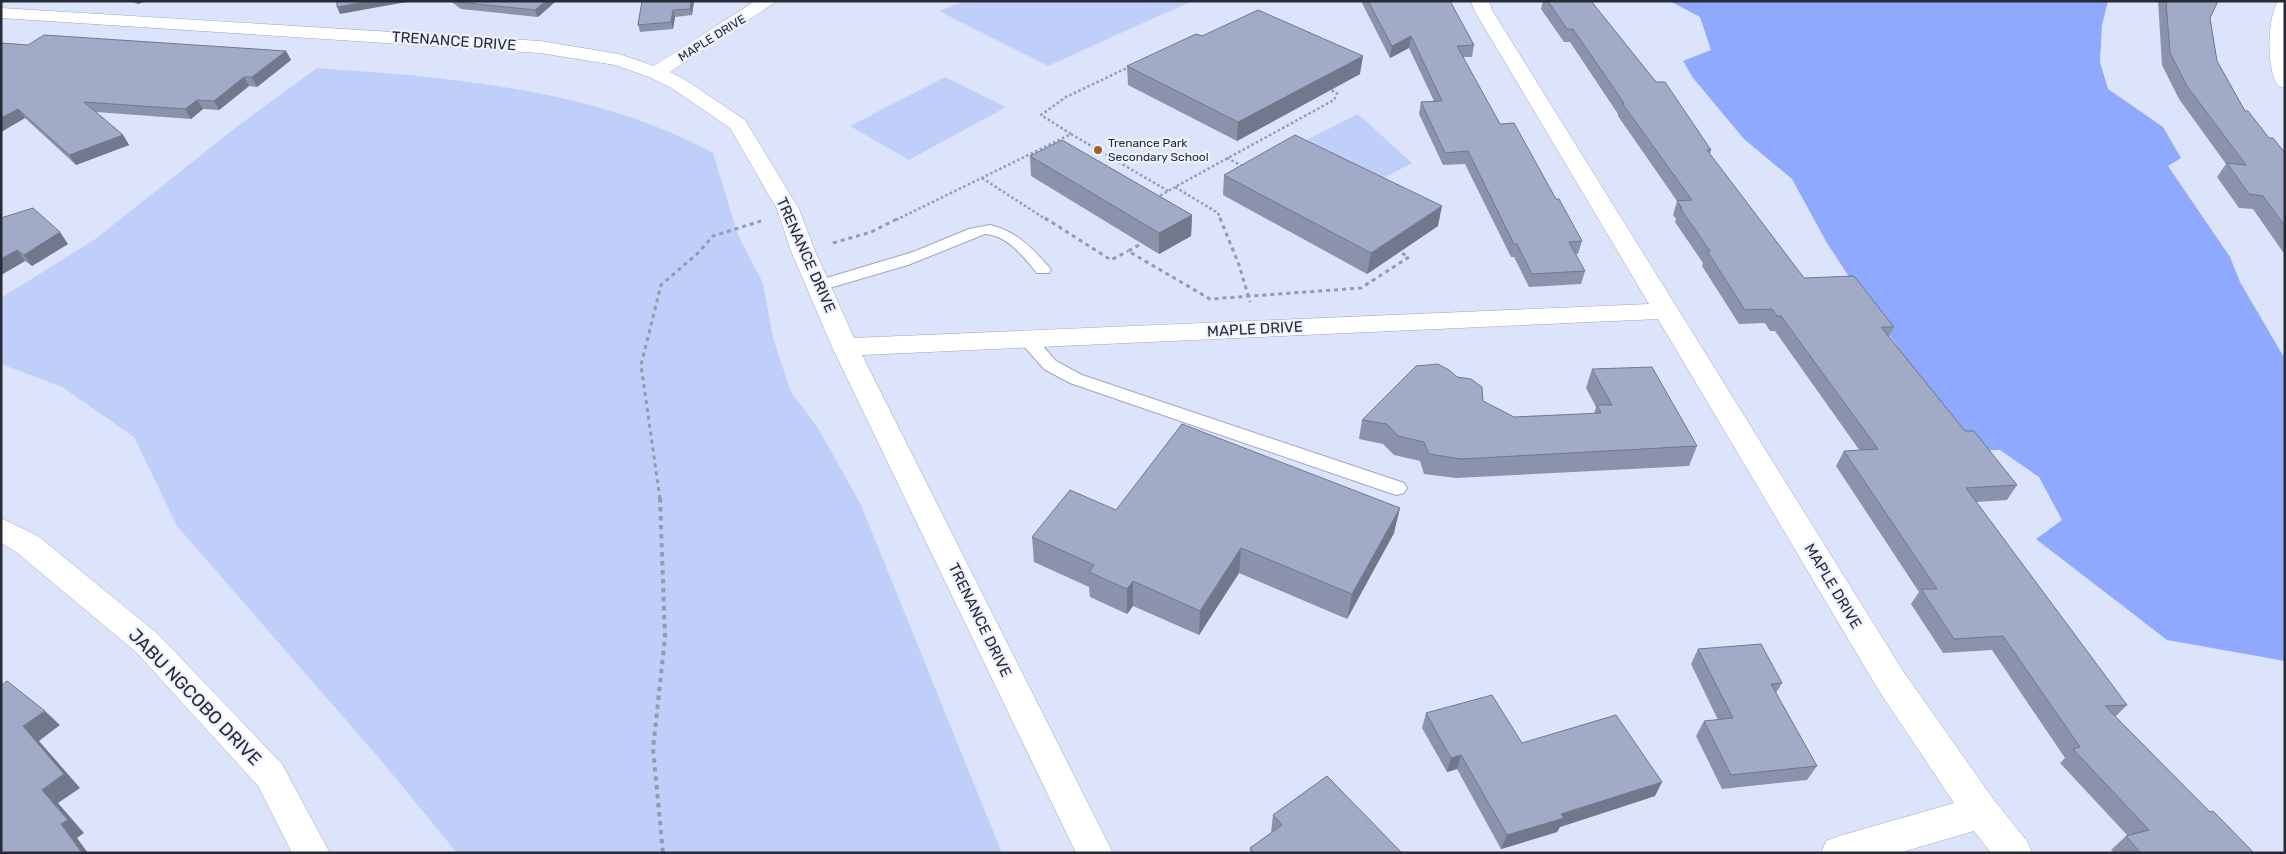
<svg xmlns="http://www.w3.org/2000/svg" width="2286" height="854" viewBox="0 0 2286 854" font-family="Rubik,sans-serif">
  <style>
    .green { fill: #c0cffa }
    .forest { fill: #8fa9fe }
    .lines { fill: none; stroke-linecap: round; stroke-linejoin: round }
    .service-casing { stroke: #9ca5c1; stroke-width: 2 }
    .minor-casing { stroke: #9ca5c1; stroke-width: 1 }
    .secondary-casing { stroke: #9ca5c1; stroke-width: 1 }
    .path-far2 { stroke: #959bae; stroke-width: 2.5; stroke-dasharray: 2.5 2.5; stroke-linecap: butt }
    .path-far1 { stroke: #959bae; stroke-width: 3; stroke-dasharray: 4 4; stroke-linecap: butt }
    .path { stroke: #959bae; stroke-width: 4; stroke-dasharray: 4.5 4.5; stroke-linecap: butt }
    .service { fill: #fff; fill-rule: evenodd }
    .minor { fill: #fff; fill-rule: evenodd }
    .secondary { fill: #fff; fill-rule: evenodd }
    .wall { fill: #8a93ab }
    .shaded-wall { fill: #71788b }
    .building { fill: #a1abc7; stroke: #71788b }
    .poi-dot { fill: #a06127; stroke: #edf2fe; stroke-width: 2 }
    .labels { text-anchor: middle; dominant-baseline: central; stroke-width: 4.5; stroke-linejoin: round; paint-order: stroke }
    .far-street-label { font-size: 12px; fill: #272b36; stroke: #edf2fe }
    .far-poi-label { font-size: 12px; fill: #272b36; stroke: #edf2fe; text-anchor: start }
    .street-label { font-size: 15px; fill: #272b36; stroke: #edf2fe }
    .near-street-label { font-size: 18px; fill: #272b36; stroke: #edf2fe }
  </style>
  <rect width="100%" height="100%" fill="#dce4fc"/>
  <!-- green -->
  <g class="green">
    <polygon points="965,1 1192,1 1048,66 939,11"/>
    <path d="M317,68C447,77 597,89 713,153L738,235L763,283L773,338L791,392L818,428L861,505L1002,853H457L379,758L177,526L134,437L62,387L1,364V298L94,240L239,125Z"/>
    <polygon points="945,77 1006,107 909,160 850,126"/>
    <polygon points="1358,114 1412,163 1365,188 1289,149"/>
  </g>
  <!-- forest -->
  <polygon class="forest" points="1670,1 2108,1 2102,25 2100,62 2108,89 2163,127 2181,158 2168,166 2230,257 2240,282 2285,359 2285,661 2167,640 2036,539 2062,520 2039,477 2000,450 1975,451 1870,309 1827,243 1792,179 1744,139 1693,78 1683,61 1711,50 1700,17"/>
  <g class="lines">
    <defs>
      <g id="service">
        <path d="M990,225C1016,231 1031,247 1049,267L1051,270L1049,273H1037C1024,258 1008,235 985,234L908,265L819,291L813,290L811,286L813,282L913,252L969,229Z"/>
        <polygon points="1027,333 1033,335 1056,361 1082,375 1404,483 1407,488 1404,493 1397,495 1390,493 1070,383 1044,369 1021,343 1018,339 1021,335"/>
      </g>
      <g id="minor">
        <polygon points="755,1 777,1 670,72 684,79 745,120 799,209 815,251 854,338 1649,304 1474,10 1471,1 1489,1 1492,10 1903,671 1994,800 2027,841 2032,853 1991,853 1974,831 1899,853 1821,853 1826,841 1839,836 1954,803 1879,691 1658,319 862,355 1113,853 1076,853 832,347 791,251 777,209 730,128 670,87 649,77 615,65 540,53 1,18 1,8 540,41 619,54 654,66"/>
        <path d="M2278,1H2285V88L2278,86C2266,69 2267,19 2278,1Z"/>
      </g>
      <polygon id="secondary" points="1,518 38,536 158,634 282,764 330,853 292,853 258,786 136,652 16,552 1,543"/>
    </defs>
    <!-- service casing -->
    <use href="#service" class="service-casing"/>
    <!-- minor casing -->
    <use href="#minor" class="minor-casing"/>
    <!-- secondary casing -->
    <use href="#secondary" class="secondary-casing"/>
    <!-- path-far2 -->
    <g class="path-far2">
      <polyline points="1071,134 1041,115 1066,97 1131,66"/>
      <polyline points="1227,158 1244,167"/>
      <polyline points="982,178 1047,220"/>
      <polyline points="1156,198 1175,187"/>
      <polyline points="896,220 1071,134 1168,191"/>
      <polyline points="1221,220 1218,213 1175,187 1334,100 1337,93 1327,88"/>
    </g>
    <!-- path-far1 -->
    <g class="path-far1">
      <polyline points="1045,218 1111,260 1128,251"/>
      <polyline points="1220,218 1239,265 1250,302"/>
      <polyline points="833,243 871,232 899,218"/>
      <polyline points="1139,245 1128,251 1210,299 1361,288 1409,257 1396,250"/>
      <polyline points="660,499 641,365 661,285 698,253 713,236 761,221"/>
    </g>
    <!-- path -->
    <polyline class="path" points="660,498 665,637 653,749 663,853"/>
    <!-- service -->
    <use href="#service" class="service"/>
    <!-- minor -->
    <use href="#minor" class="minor"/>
    <!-- secondary -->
    <use href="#secondary" class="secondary"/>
  </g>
  <!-- wall -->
  <g class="wall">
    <polygon points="129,1 145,1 138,4"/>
    <polygon points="450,1 556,1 538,17 461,9"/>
    <polygon points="642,1 694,1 692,15 675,17 673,29 640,32 638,25"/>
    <polygon points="1362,1 1450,1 1474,45 1472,57 1463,57 1500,124 1556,199 1582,241 1578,254 1575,254 1585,271 1581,284 1529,287 1514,257 1511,257 1465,164 1443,165 1419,114 1421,102 1434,101 1409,48 1390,58 1362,3"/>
    <polygon points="1543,1 1591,1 1711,150 1710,154 1804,278 1894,327 1889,336 1965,431 2017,485 2007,500 1976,502 2127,705 2115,717 2210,812 2254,853 2114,853 2111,850 2126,836 2128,836 2060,763 2065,758 1992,650 1943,653 1911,604 1919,592 1836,466 1844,451 1860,451 1775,331 1770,331 1765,323 1739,324 1702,266 1703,263 1675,222 1676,219 1673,215 1677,201 1618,116 1618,114 1570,42 1564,42 1541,9"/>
    <polygon points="2158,1 2218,1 2210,18 2217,61 2245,111 2269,138 2285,153 2285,255 2253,209 2239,208 2217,177 2226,164 2179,99 2162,65"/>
    <polygon points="1202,36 1360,74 1237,141 1128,85 1127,66"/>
    <polygon points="1,43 28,45 286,51 291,60 257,87 249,86 219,110 203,109 191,119 96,112 123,135 129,145 76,165 25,118 1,132"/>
    <polygon points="1030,156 1192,215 1191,236 1159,254 1031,176"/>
    <polygon points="1224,175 1438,226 1367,274 1223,195"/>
    <polygon points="1,218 68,244 32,266 25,261 1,275"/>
    <polygon points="1592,369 1697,446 1689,466 1456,478 1424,474 1420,461 1394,455 1383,444 1359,439 1362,420 1457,377 1483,401 1514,417 1594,414 1596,407 1586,388"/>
    <polygon points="1116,510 1394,533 1347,619 1239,573 1199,635 1133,606 1127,614 1090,597 1089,587 1034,562 1032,537"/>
    <polygon points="1698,649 1782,683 1776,693 1817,766 1807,780 1722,789 1696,736 1704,721 1718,720 1691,664"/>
    <polygon points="1426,713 1522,743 1655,796 1560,827 1557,832 1501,849 1457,769 1447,772 1422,728"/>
    <polygon points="1273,815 1402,853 1250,853 1250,848 1271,833"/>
  </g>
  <!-- shaded-wall -->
  <g class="shaded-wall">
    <polygon points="136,1 145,1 138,4"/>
    <polygon points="370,1 412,1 340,14 337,7"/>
    <polygon points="546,1 556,1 538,17 535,10"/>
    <polygon points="691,1 694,1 692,15 690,9"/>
    <polygon points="673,10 675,17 673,29 671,22"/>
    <polygon points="1411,36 1409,48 1390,58 1392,46"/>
    <polygon points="286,51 291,60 257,87 252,77"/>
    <polygon points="1363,56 1360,74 1237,141 1238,122"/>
    <polygon points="244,77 249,86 219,110 214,101"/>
    <polygon points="197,100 203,109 191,119 185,109"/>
    <polygon points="18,109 25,118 1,132 1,118"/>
    <polygon points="123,135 129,145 76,165 69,155"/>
    <polygon points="1442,206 1438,226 1367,274 1371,253"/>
    <polygon points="1192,215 1191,236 1159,254 1159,233"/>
    <polygon points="60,232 68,244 32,266 24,255"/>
    <polygon points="17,250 25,261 1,275 1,259"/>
    <polygon points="1400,508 1394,533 1347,619 1352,594"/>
    <polygon points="1241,548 1239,573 1199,635 1200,611"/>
    <polygon points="1133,581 1133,606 1127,614 1127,589"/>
    <polygon points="45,711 60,725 39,741 80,788 58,803 84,833 77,838 88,853 82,853 61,824 42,790 23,726"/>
    <polygon points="1461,755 1457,769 1447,772 1451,758"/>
    <polygon points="1662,782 1655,796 1560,827 1557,832 1501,849 1507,835 1561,814"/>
  </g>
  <!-- building -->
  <g class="building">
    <polygon points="337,1 370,1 337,7"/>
    <polygon points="456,1 546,1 535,10 458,2"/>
    <polygon points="642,1 691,1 690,9 673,10 671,22 638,25"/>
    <polygon points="1368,1 1450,1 1474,45 1457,46 1500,124 1514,123 1556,199 1559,199 1582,241 1569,242 1585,271 1532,274 1517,244 1514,244 1468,151 1445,153 1421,102 1442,101 1411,36 1392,46"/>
    <polygon points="1548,1 1591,1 1656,82 1665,82 1711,150 1707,150 1804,278 1854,276 1894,327 1881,327 1965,431 1974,431 2017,485 1966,488 2127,705 2105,706 2210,812 2213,811 2254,853 2141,853 2126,836 2149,830 2073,749 2080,747 2003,636 1954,639 1921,589 1937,589 1844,451 1878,449 1781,316 1777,316 1772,309 1745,310 1707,251 1710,251 1680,208 1682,208 1677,201 1692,200 1622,103 1624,103 1573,29 1567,29"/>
    <polygon points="2166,1 2218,1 2210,18 2217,61 2245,111 2248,111 2269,138 2273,138 2285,153 2285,226 2263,196 2249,194 2227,163 2246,165 2187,86 2170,53"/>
    <polygon points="1258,10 1363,56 1238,122 1127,66 1196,34 1202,36"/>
    <polygon points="44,35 286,51 252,77 244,77 214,101 197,100 185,109 84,102 123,135 69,155 18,109 1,118 1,43 28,45"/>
    <polygon points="1295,135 1442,206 1371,253 1224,175"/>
    <polygon points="1062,140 1192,215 1159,233 1030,156"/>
    <polygon points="33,208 60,232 24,255 17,250 1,259 1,218"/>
    <polygon points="1438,364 1449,370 1457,377 1471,379 1482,387 1483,401 1514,417 1601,413 1597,405 1612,405 1592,369 1652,367 1697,446 1461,459 1429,454 1424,442 1398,436 1387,424 1362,420 1416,366"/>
    <polygon points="1182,424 1400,508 1352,594 1241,548 1200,611 1133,581 1127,589 1089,572 1094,565 1032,537 1070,490 1116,510"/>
    <polygon points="1761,644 1782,683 1771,684 1817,766 1731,775 1704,721 1733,718 1698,649"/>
    <polygon points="7,681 45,711 23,726 64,774 42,790 68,820 61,824 82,853 1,853 1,686"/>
    <polygon points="1492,695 1522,743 1616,715 1662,782 1561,814 1564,818 1507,835 1461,755 1451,758 1426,713"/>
    <polygon points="1327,776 1402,853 1254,853 1250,848 1282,825 1273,815"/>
  </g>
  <!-- markers -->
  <circle class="poi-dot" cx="1098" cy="150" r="5"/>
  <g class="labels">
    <!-- far-street labels -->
    <g class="far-street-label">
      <text transform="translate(712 38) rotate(-32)">MAPLE DRIVE</text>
    </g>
    <!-- far-poi labels -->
    <g class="far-poi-label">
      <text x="1108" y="143">Trenance Park<tspan x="1108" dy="14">Secondary School</tspan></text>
    </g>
    <!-- street labels -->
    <g class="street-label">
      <text transform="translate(454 41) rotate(4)">TRENANCE DRIVE</text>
      <text transform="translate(806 255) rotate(66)">TRENANCE DRIVE</text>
      <text transform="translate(1255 329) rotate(-3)">MAPLE DRIVE</text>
      <text transform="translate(1833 586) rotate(59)">MAPLE DRIVE</text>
      <text transform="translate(980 620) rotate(64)">TRENANCE DRIVE</text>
    </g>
    <!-- near-street labels -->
    <g class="near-street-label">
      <text transform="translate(195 697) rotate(46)">JABU NGCOBO DRIVE</text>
    </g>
  </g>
  <!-- border -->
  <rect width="2286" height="854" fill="none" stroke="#272b36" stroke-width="5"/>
</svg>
